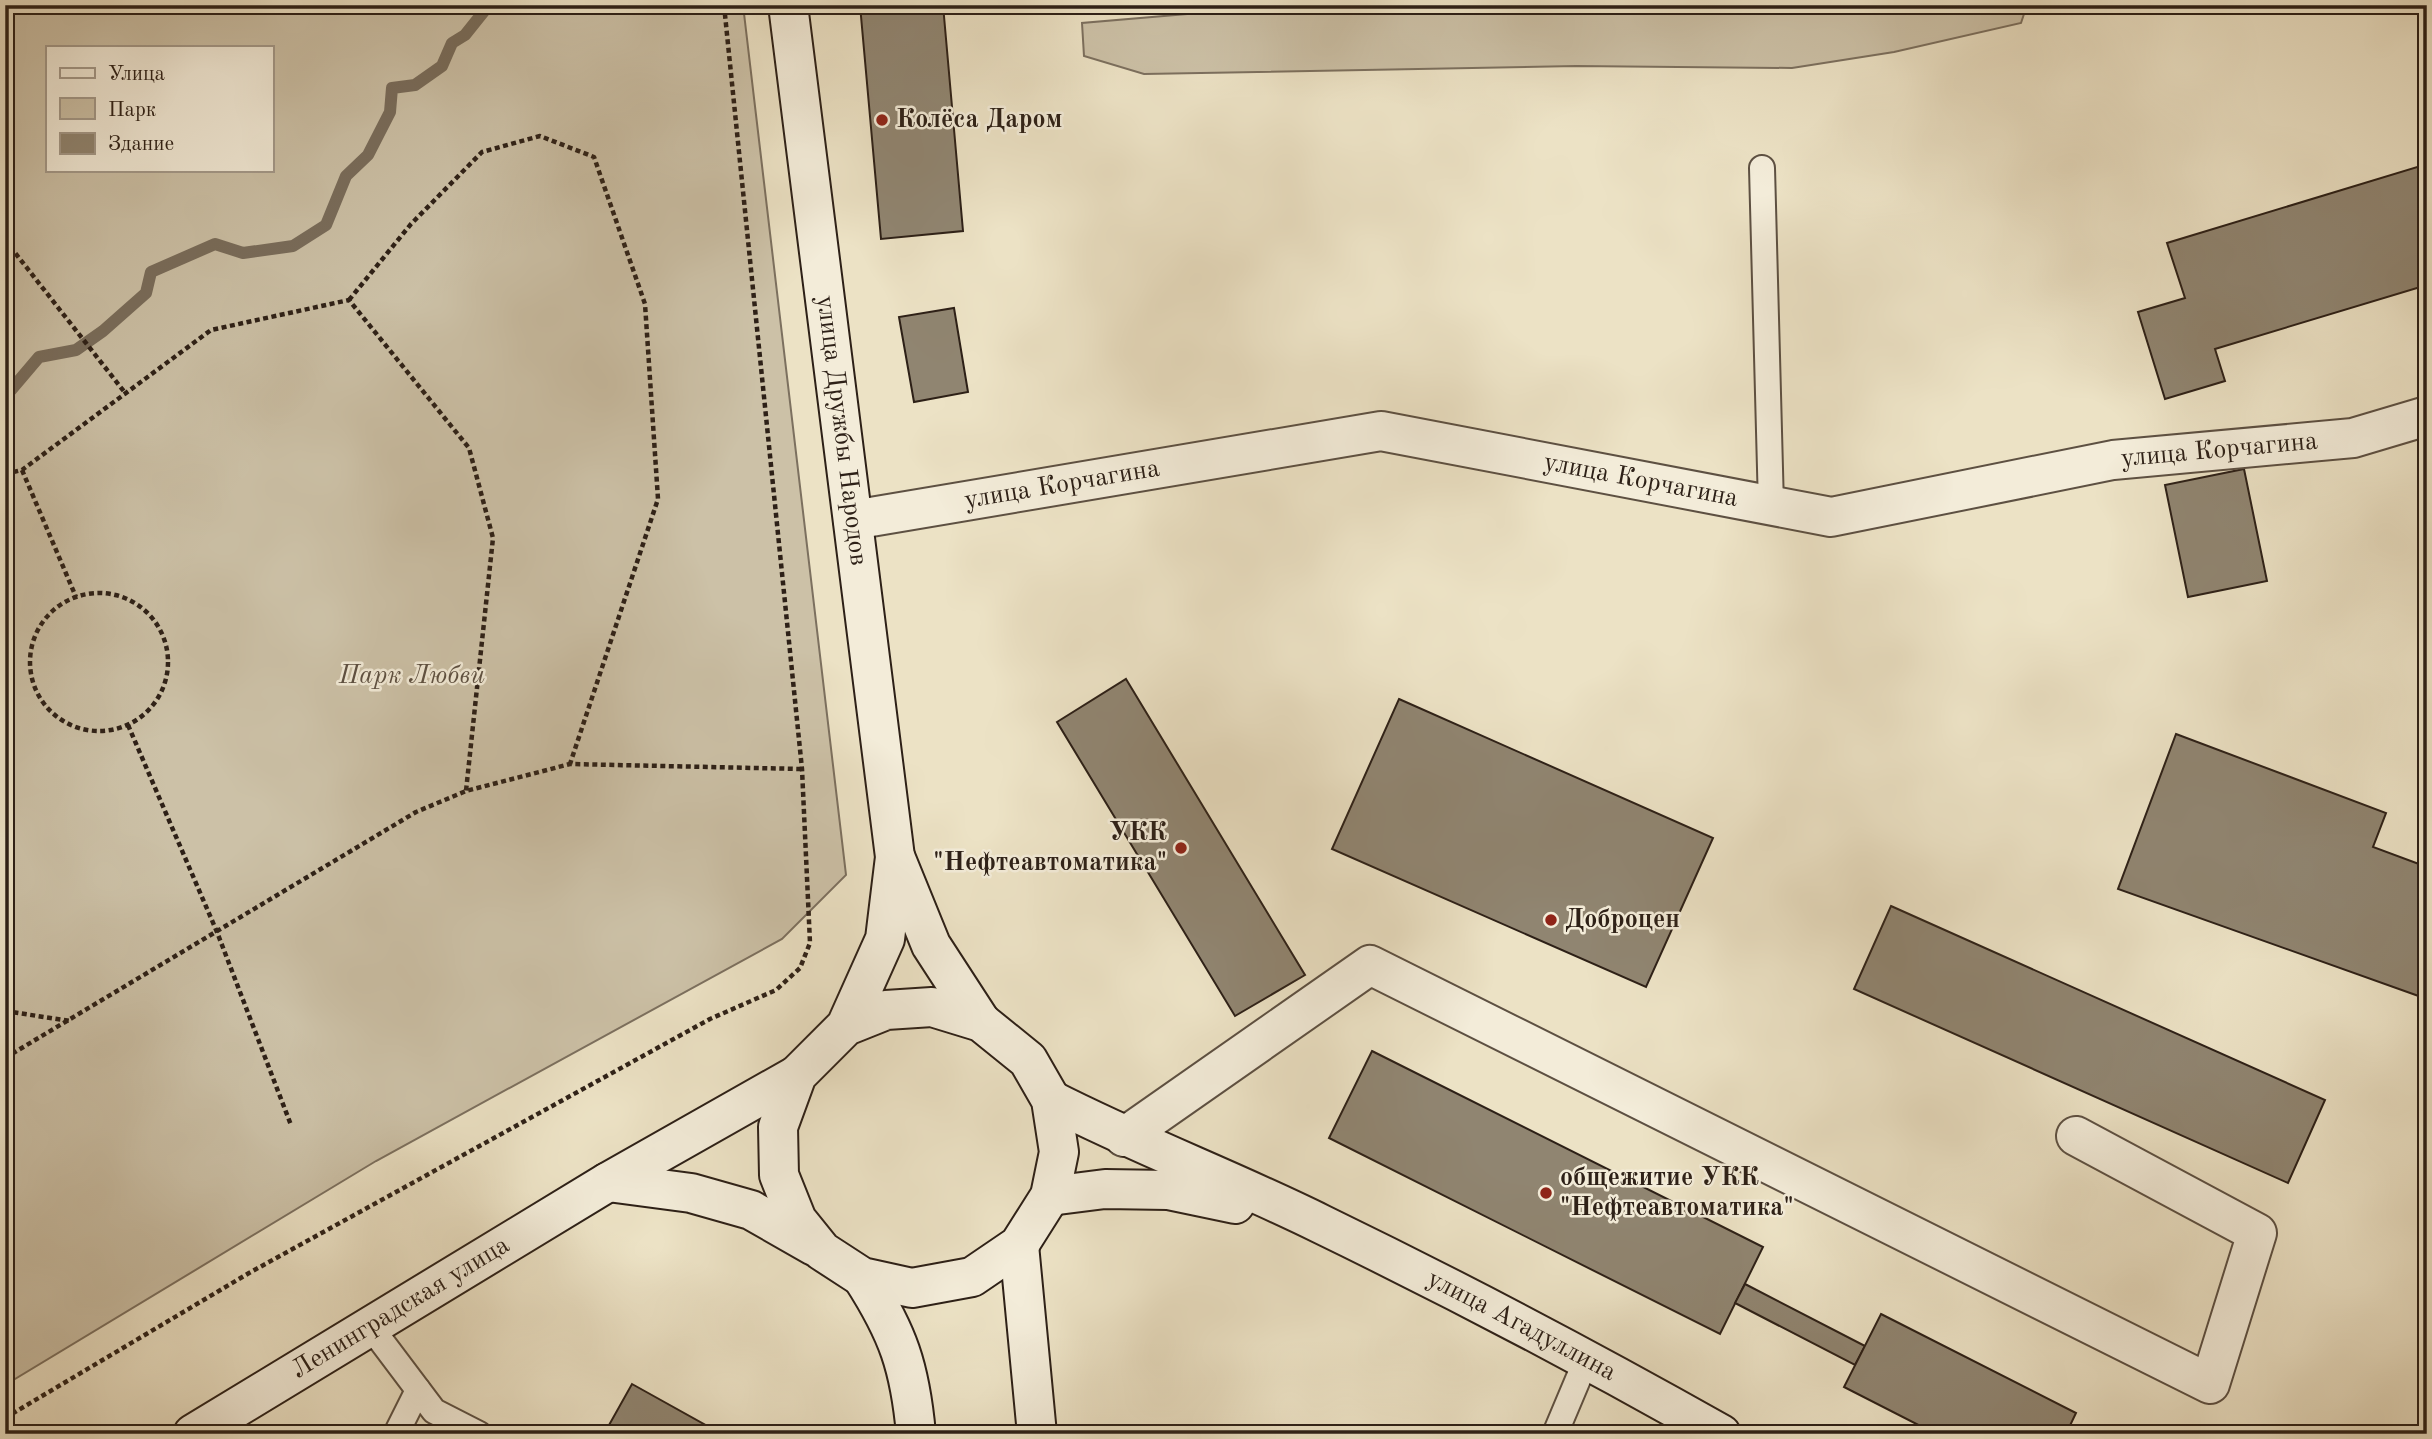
<svg xmlns="http://www.w3.org/2000/svg" width="2432" height="1439" viewBox="0 0 2432 1439" font-family="'Old Standard TT',serif">
  <style>
    .green { fill: #ccc1a7; stroke: #7c705f; stroke-width: 2; fill-rule: evenodd }
    .lines { fill: none; stroke-linecap: round; stroke-linejoin: round }
    .stream { stroke: #796d5c; stroke-width: 12 }
    .building { fill: #908571; stroke: #2d2017; stroke-width: 2 }
    .lane-casing { stroke: #5d5042; stroke-width: 28 }
    .street-casing { stroke: #5d5042; stroke-width: 42 }
    .secondary-casing { stroke: #2d2017; stroke-width: 42 }
    .path { stroke: #2d2017; stroke-width: 4.5; stroke-dasharray: 5 3.5; stroke-linecap: butt }
    .lane { stroke: #f3ecd9; stroke-width: 24 }
    .street { stroke: #f3ecd9; stroke-width: 38 }
    .secondary { stroke: #f3ecd9; stroke-width: 38 }
    .poi-dot { fill: #8f2418; stroke: #f3ecd9; stroke-width: 2.5 }
    .labels { text-anchor: middle; dominant-baseline: central; stroke-width: 5; stroke-linejoin: round; paint-order: stroke }
    .poi-label { font-size: 26px; font-weight: bold; fill: #2d2017; stroke: #f3ecd9; text-anchor: start }
    .street-label { font-size: 26px; fill: #2d2017; stroke: #f3ecd9 }
    .park-label { font-size: 26px; font-style: italic; fill: #5d5042; stroke: #f3ecd9 }
  </style>
  <rect width="100%" height="100%" fill="#ece2c5"/>
  <filter id="stains"><feTurbulence type="fractalNoise" baseFrequency=".00286" numOctaves="4"/><feColorMatrix values="0 0 0 0 .2 0 0 0 0 .09 0 0 0 0 .02 0 0 0 .5 -.17"/></filter>
  <radialGradient id="worn" r=".72"><stop offset=".6" stop-color="#630" stop-opacity="0"/><stop offset="1" stop-color="#630" stop-opacity=".3"/></radialGradient>
  <!-- green -->
  <g class="green">
    <path d="M5,5H743L846,875L782,939L376,1161L5,1385ZM47,47H271V170H47Z"/>
    <polygon points="1240,5 2027,5 2021,23 1894,52 1792,68 1576,66 1144,74 1084,56 1082,23 1199,13"/>
  </g>
  <g class="lines">
    <!-- stream -->
    <polyline class="stream" points="5,397 39,357 76,350 103,331 146,293 151,272 215,244 243,253 293,246 326,225 346,176 368,155 390,112 392,88 415,85 442,66 452,43 465,35 489,5"/>
  </g>
  <!-- building -->
  <g class="building">
    <polygon points="860,5 943,5 963,231 881,239"/>
    <polygon points="2427,164 2427,285 2215,349 2225,381 2165,399 2138,312 2185,298 2167,243"/>
    <polygon points="954,308 968,392 914,402 899,317"/>
    <polygon points="2244,469 2267,581 2188,597 2165,485"/>
    <polygon points="1126,679 1305,975 1235,1016 1057,722"/>
    <polygon points="1399,699 1713,838 1646,987 1332,849"/>
    <polygon points="2176,734 2386,813 2373,847 2427,867 2427,999 2118,889"/>
    <polygon points="1891,906 2325,1100 2288,1183 1854,989"/>
    <polygon points="1372,1051 1763,1247 1720,1334 1329,1138"/>
    <polygon points="1745,1284 1865,1346 1855,1365 1735,1303"/>
    <polygon points="1881,1314 2076,1413 2066,1434 1936,1434 1844,1387"/>
    <polygon points="632,1384 718,1432 717,1434 604,1434"/>
  </g>
  <g class="lines">
    <defs>
      <g id="lane">
        <polyline points="1762,168 1771,506"/>
        <polyline points="370,1326 434,1411 479,1434"/>
        <polyline points="396,1434 418,1390"/>
        <polyline points="1555,1434 1587,1358"/>
      </g>
      <g id="street">
        <path id="s1" d="M853,520L1381,431L1831,517L2113,460L2353,438L2427,416"/>
        <polyline points="1124,1137 1370,965 2210,1384 2257,1233 2076,1136"/>
      </g>
      <g id="secondary">
        <path id="s2" d="M788,5L895,857L885,939L846,1026L797,1075L778,1127L779,1175L797,1220L822,1251L862,1277L912,1288L972,1277L1019,1245L1050,1196L1059,1152L1051,1100L1028,1060L981,1022L932,1007L886,1010L846,1026"/>
        <polyline points="896,859 931,945 981,1022"/>
        <path id="s3" d="M1051,1100C1139,1145 1232,1180 1321,1224C1457,1290 1590,1360 1721,1434"/>
        <polyline points="608,1182 691,1193 751,1210 814,1246"/>
        <polyline points="1050,1196 1105,1189 1168,1190 1235,1204"/>
        <polyline points="1019,1245 1037,1434"/>
        <path d="M862,1277C898,1333 910,1367 916,1434"/>
        <path id="s4" d="M193,1434L608,1182L797,1075"/>
      </g>
    </defs>
    <!-- lane casing -->
    <use href="#lane" class="lane-casing"/>
    <!-- street casing -->
    <use href="#street" class="street-casing"/>
    <!-- secondary casing -->
    <use href="#secondary" class="secondary-casing"/>
    <!-- path -->
    <g class="path">
      <polyline points="5,240 126,394"/>
      <polyline points="349,300 411,224 482,152 540,136 594,157 645,304 658,499 570,764"/>
      <polyline points="22,470 76,597"/>
      <polyline points="5,474 22,470 211,330 349,300 469,448 493,538 466,791"/>
      <circle cx="99" cy="662" r="69"/>
      <polyline points="128,725 217,932 291,1125"/>
      <polyline points="5,1011 70,1021"/>
      <polyline points="5,1058 416,812 466,791 570,764 802,769"/>
      <polyline points="5,1418 249,1273 710,1019 776,990 800,968 810,943 802,769 724,5"/>
    </g>
    <!-- lane -->
    <use href="#lane" class="lane"/>
    <!-- street -->
    <use href="#street" class="street"/>
    <!-- secondary -->
    <use href="#secondary" class="secondary"/>
  </g>
  <!-- markers -->
  <g class="poi-dot">
    <circle cx="882" cy="120" r="7"/>
    <circle cx="1181" cy="848" r="7"/>
    <circle cx="1551" cy="920" r="7"/>
    <circle cx="1546" cy="1193" r="7"/>
  </g>
  <g class="labels">
    <!-- poi labels -->
    <g class="poi-label">
      <text x="896" y="120">Колёса Даром</text>
      <text x="1167" y="833" text-anchor="end">УКК<tspan x="1167" dy="30">"Нефтеавтоматика"</tspan></text>
      <text x="1565" y="920">Доброцен</text>
      <text x="1560" y="1178">общежитие УКК<tspan x="1560" dy="30">"Нефтеавтоматика"</tspan></text>
    </g>
    <!-- street labels -->
    <g class="street-label">
      <text stroke="none"><textPath href="#s2" startOffset="429">улица Дружбы Народов</textPath></text>
      <text stroke="none"><textPath href="#s1" startOffset="1388">улица Корчагина</textPath></text>
      <text stroke="none"><textPath href="#s1" startOffset="800">улица Корчагина</textPath></text>
      <text stroke="none"><textPath href="#s1" startOffset="212">улица Корчагина</textPath></text>
      <text stroke="none"><textPath href="#s4" startOffset="243">Ленинградская улица</textPath></text>
      <text stroke="none"><textPath href="#s3" startOffset="522">улица Агадуллина</textPath></text>
    </g>
    <!-- park labels -->
    <g class="park-label">
      <text x="412" y="676">Парк Любви</text>
    </g>
  </g>
  <!-- margin -->
  <rect width="2432" height="1439" fill="none" stroke="#ece2c5" stroke-width="28"/>
  <rect x="7" y="7" width="2418" height="1425" fill="none" stroke="#2d2017" stroke-width="3.5"/>
  <rect x="14" y="14" width="2404" height="1411" fill="none" stroke="#2d2017" stroke-width="2"/>
  <!-- legend -->
  <rect x="46" y="46" width="228" height="126" fill="#f3ecd9" stroke="#a49a8b" stroke-width="2"/>
  <rect x="60" y="68" width="35" height="10" fill="#f3ecd9" stroke="#a49a8b" stroke-width="2"/>
  <text x="108" y="80" font-size="21" fill="#2d2017">Улица</text>
  <rect x="60" y="98" width="35" height="21" fill="#ccc1a7" stroke="#a49a8b" stroke-width="2"/>
  <text x="108" y="116" font-size="21" fill="#2d2017">Парк</text>
  <rect x="60" y="133" width="35" height="21" fill="#908571" stroke="#a49a8b" stroke-width="2"/>
  <text x="108" y="150" font-size="21" fill="#2d2017">Здание</text>
  <rect width="100%" height="100%" filter="url(#stains)"/>
  <rect width="100%" height="100%" fill="url(#worn)"/>
</svg>
